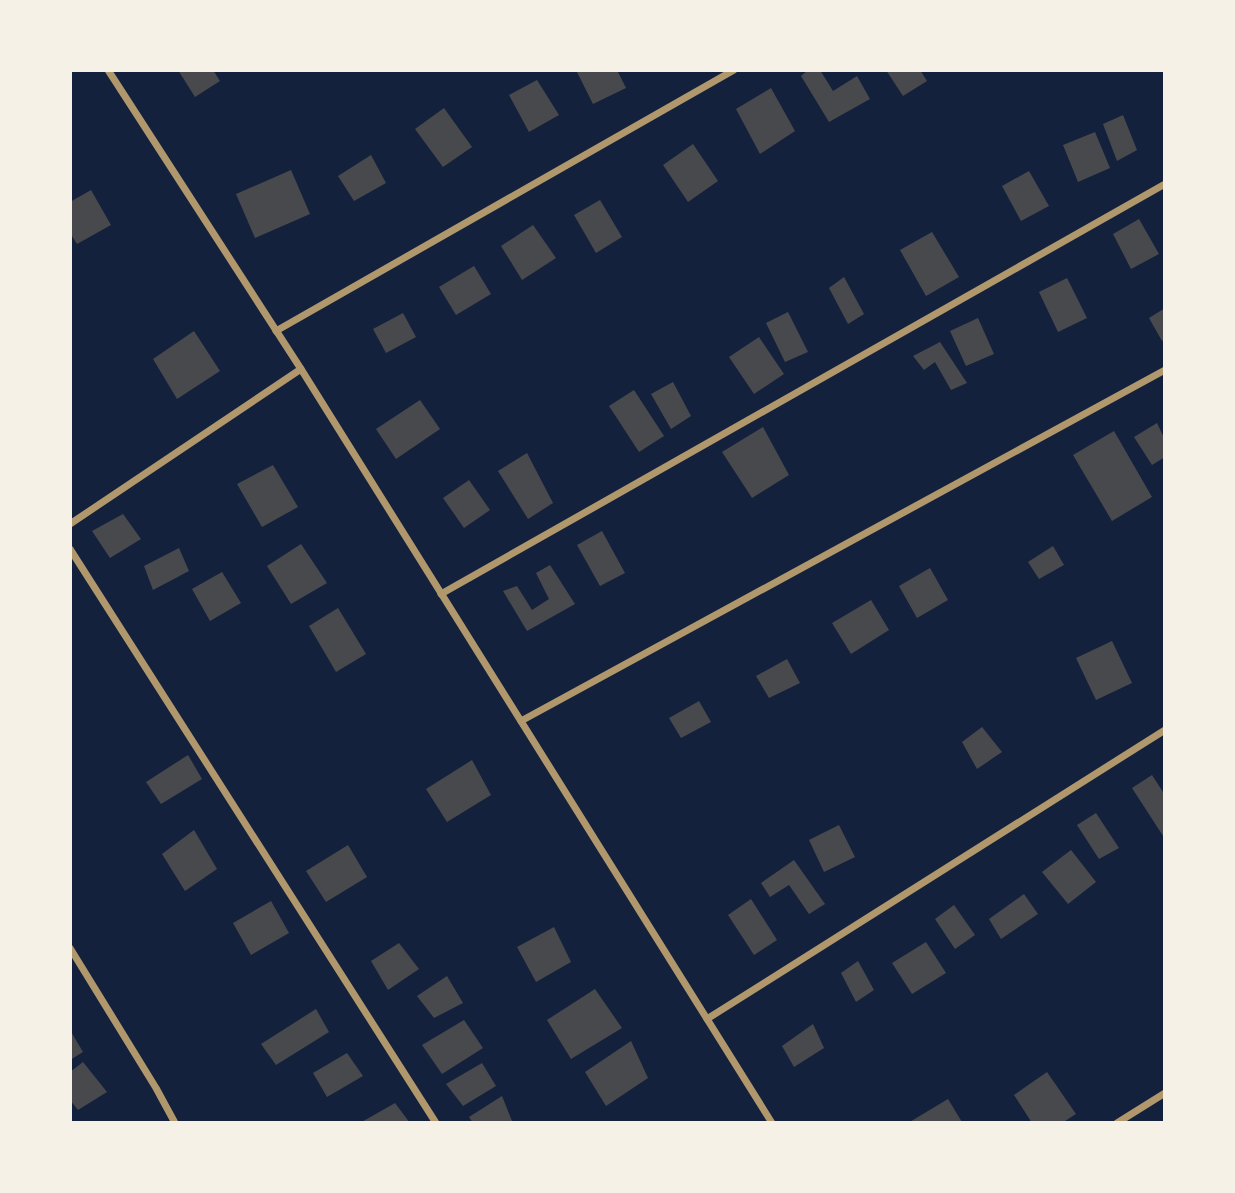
<svg xmlns="http://www.w3.org/2000/svg" width="1235" height="1193" viewBox="0 0 1235 1193" font-family="Helvetica,sans-serif">
  <style>
    .building { fill: #48494c }
    .lines { fill: none; stroke-linecap: round; stroke-linejoin: round }
    .minor { stroke: #b1986c; stroke-width: 7 }
  </style>
  <rect width="100%" height="100%" fill="#14213d"/>
  <!-- building -->
  <g class="building">
    <polygon points="178,70 213,70 220,81 195,97"/>
    <polygon points="576,70 617,70 626,88 593,104"/>
    <polygon points="808,70 820,70 833,91 857,76 870,99 829,122 801,76"/>
    <polygon points="886,70 920,70 927,81 903,96"/>
    <polygon points="537,80 559,115 529,132 509,95"/>
    <polygon points="771,88 795,131 760,154 736,109"/>
    <polygon points="444,108 472,147 443,167 415,129"/>
    <polygon points="1123,115 1137,150 1117,161 1103,124"/>
    <polygon points="1095,132 1110,168 1078,182 1063,145"/>
    <polygon points="693,144 718,181 688,202 663,165"/>
    <polygon points="371,155 386,183 354,201 338,176"/>
    <polygon points="291,170 310,214 255,238 236,194"/>
    <polygon points="1029,171 1049,206 1021,221 1002,186"/>
    <polygon points="91,190 111,225 77,244 70,233 70,202"/>
    <polygon points="600,200 622,237 596,253 574,215"/>
    <polygon points="1139,219 1159,254 1131,269 1113,234"/>
    <polygon points="533,225 556,258 522,280 501,246"/>
    <polygon points="932,232 959,277 926,296 900,250"/>
    <polygon points="474,266 491,294 456,315 439,287"/>
    <polygon points="844,277 864,314 848,324 829,288"/>
    <polygon points="1067,278 1087,318 1058,332 1039,292"/>
    <polygon points="1165,308 1165,339 1162,341 1149,318"/>
    <polygon points="788,312 808,352 785,362 766,323"/>
    <polygon points="403,313 416,337 386,353 373,329"/>
    <polygon points="978,318 994,354 966,366 950,331"/>
    <polygon points="194,331 220,371 177,399 153,359"/>
    <polygon points="759,337 784,374 754,394 729,357"/>
    <polygon points="940,342 967,383 951,390 935,362 924,370 913,356"/>
    <polygon points="673,382 691,416 671,429 651,394"/>
    <polygon points="634,390 664,436 639,452 609,406"/>
    <polygon points="420,400 440,429 396,459 376,429"/>
    <polygon points="1157,423 1165,440 1165,457 1152,465 1134,437"/>
    <polygon points="763,427 789,475 752,498 722,452"/>
    <polygon points="1114,431 1152,497 1112,521 1073,455"/>
    <polygon points="527,453 553,503 528,519 498,471"/>
    <polygon points="273,465 298,507 262,527 237,484"/>
    <polygon points="469,480 490,510 464,528 443,498"/>
    <polygon points="123,514 141,539 110,558 92,531"/>
    <polygon points="602,531 625,573 600,586 577,545"/>
    <polygon points="301,544 327,583 291,604 267,566"/>
    <polygon points="1053,546 1064,565 1039,579 1028,562"/>
    <polygon points="179,548 189,571 153,590 144,566"/>
    <polygon points="550,565 575,604 527,631 503,591 517,586 532,610 549,599 536,573"/>
    <polygon points="930,568 948,600 917,618 899,586"/>
    <polygon points="222,572 241,603 210,621 192,589"/>
    <polygon points="871,600 889,630 851,654 832,623"/>
    <polygon points="338,608 366,654 336,672 309,626"/>
    <polygon points="1112,641 1132,683 1096,700 1076,658"/>
    <polygon points="787,659 800,683 769,698 756,676"/>
    <polygon points="699,701 711,722 681,738 669,718"/>
    <polygon points="982,727 1002,752 977,769 962,742"/>
    <polygon points="188,755 202,779 161,804 146,782"/>
    <polygon points="472,760 491,795 447,822 426,789"/>
    <polygon points="1152,775 1165,795 1165,839 1132,788"/>
    <polygon points="1096,813 1119,848 1099,859 1077,825"/>
    <polygon points="839,825 855,857 824,872 809,840"/>
    <polygon points="194,830 217,869 185,891 162,854"/>
    <polygon points="348,845 367,877 326,902 306,871"/>
    <polygon points="1071,850 1096,882 1068,904 1042,872"/>
    <polygon points="794,860 825,904 809,914 789,885 770,897 761,883"/>
    <polygon points="1024,894 1038,914 1001,939 989,919"/>
    <polygon points="751,899 777,940 754,955 728,915"/>
    <polygon points="271,901 289,933 251,955 233,923"/>
    <polygon points="954,905 975,935 955,949 935,919"/>
    <polygon points="554,927 571,962 536,982 517,947"/>
    <polygon points="926,942 946,973 912,994 892,963"/>
    <polygon points="399,943 419,969 388,990 371,961"/>
    <polygon points="858,961 874,990 856,1002 841,973"/>
    <polygon points="447,976 463,1003 434,1018 417,996"/>
    <polygon points="595,989 622,1028 571,1059 547,1020"/>
    <polygon points="316,1009 329,1032 276,1065 261,1044"/>
    <polygon points="464,1020 483,1048 442,1074 422,1045"/>
    <polygon points="813,1024 824,1048 794,1067 782,1046"/>
    <polygon points="70,1030 83,1052 70,1060"/>
    <polygon points="631,1041 648,1078 606,1106 585,1072"/>
    <polygon points="347,1053 363,1076 327,1097 313,1073"/>
    <polygon points="83,1062 107,1092 78,1110 70,1100 70,1072"/>
    <polygon points="482,1063 496,1086 463,1106 446,1084"/>
    <polygon points="1047,1072 1076,1114 1062,1123 1032,1123 1014,1095"/>
    <polygon points="502,1096 512,1121 509,1123 473,1123 469,1117"/>
    <polygon points="948,1099 962,1122 908,1123"/>
    <polygon points="395,1103 410,1123 360,1123"/>
  </g>
  <g class="lines">
    <!-- minor -->
    <g class="minor">
      <polyline points="108,70 301,369 772,1123"/>
      <polyline points="276,331 734,70"/>
      <polyline points="70,524 301,369"/>
      <polyline points="70,549 436,1123"/>
      <polyline points="441,594 1165,184"/>
      <polyline points="521,721 1165,370"/>
      <polyline points="70,948 156,1088 175,1123"/>
      <polyline points="707,1019 1165,730"/>
      <polyline points="1117,1123 1165,1093"/>
    </g>
  </g>
  <!-- border -->
  <rect width="1235" height="1193" fill="none" stroke="#f6f1e7" stroke-width="144"/>
</svg>
